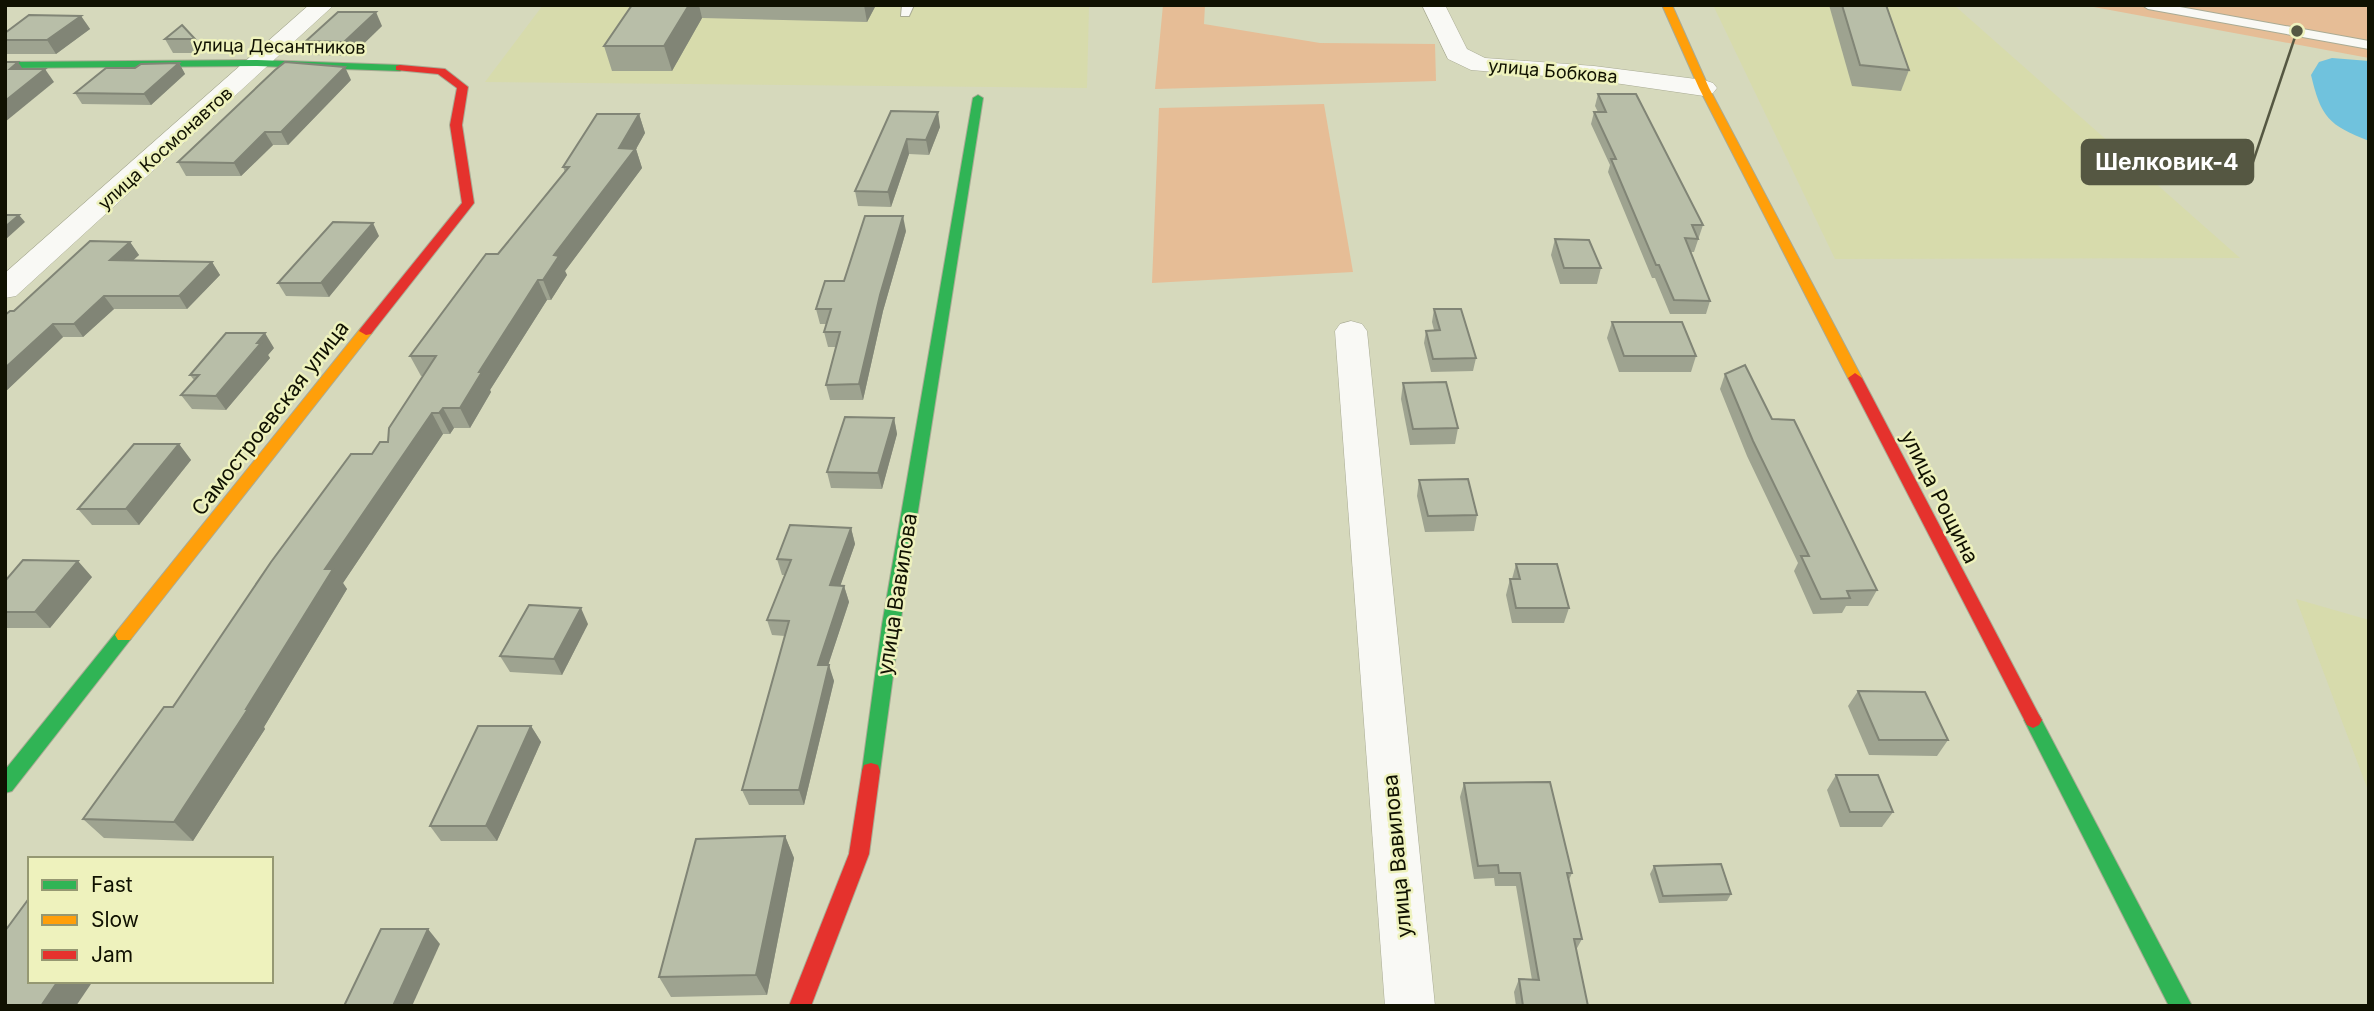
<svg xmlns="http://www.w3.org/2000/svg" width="2374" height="1011" viewBox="0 0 2374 1011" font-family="Inter,sans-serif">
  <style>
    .built { fill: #d7dbac }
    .green { fill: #e6bd96 }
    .water { fill: #70c2dd }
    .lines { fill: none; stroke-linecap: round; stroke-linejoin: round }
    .lane-casing { stroke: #a9ab94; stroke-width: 2 }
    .street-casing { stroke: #a9ab94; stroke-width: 1 }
    .fast-casing { stroke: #a9ab94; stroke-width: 2 }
    .slow-casing { stroke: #a9ab94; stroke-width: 2 }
    .jam-casing { stroke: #a9ab94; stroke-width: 2 }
    .lane { fill: #f9f9f5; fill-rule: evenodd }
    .street { fill: #f9f9f5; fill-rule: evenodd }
    .fast { fill: #30b455; fill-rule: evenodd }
    .slow { fill: #ff9f0a; fill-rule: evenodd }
    .jam { fill: #e5322d; fill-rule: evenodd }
    .wall { fill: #9ea390 }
    .shaded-wall { fill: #818576 }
    .building { fill: #b8bea8; stroke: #818576; stroke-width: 2 }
    .labels { text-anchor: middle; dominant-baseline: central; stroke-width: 5; stroke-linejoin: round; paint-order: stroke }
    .far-street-label { font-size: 18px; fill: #101101; stroke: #eef2bd }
    .street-label { font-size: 21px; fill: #101101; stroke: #eef2bd }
    .leader { fill: none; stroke: #555742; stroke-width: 2.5 }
    .callout-dot { fill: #555742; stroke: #eef2bd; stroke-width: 2.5 }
    .callout { fill: #555742; stroke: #555742; stroke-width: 2.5 }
    .callout-label { font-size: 23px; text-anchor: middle; font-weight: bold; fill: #fff }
  </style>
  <rect width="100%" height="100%" fill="#d6d9bc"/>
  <!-- built -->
  <g class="built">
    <polygon points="543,5 1089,5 1087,88 485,82"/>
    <polygon points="1713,5 1954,5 2240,258 1835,259"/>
    <polygon points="2296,599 2369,620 2369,793"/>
  </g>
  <!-- green -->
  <g class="green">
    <polygon points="1163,5 1205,5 1204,24 1320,43 1435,44 1436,81 1155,89"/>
    <polygon points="2083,5 2369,5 2369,58"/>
    <polygon points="1324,104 1353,272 1152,283 1159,108"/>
  </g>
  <!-- water -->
  <path class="water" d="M2332,58L2369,61V141C2328,125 2321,117 2311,75L2319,62Z"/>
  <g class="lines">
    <defs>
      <g id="lane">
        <polygon points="902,5 914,5 909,16 901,16"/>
        <polygon points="2142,5 2169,5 2369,41 2369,49 2148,9"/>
      </g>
      <g id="street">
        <polygon points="309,5 334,5 16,296 5,298 5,273"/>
        <polygon points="1422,5 1445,5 1467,49 1485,58 1594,66 1704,80 1713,83 1717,88 1713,93 1704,96 1594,80 1471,70 1448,59"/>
        <polygon points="1351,321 1362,324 1367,331 1435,1006 1385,1006 1335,331 1340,324"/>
      </g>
      <g id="fast">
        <polygon points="257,60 400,65 405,68 400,71 257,66 5,68 5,62"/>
        <polygon points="978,95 983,98 900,625 880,771 878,777 871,779 864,777 862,771 882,625 973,98"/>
        <polygon points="124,628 130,630 133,635 130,640 12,791 5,793 5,770 118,630"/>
        <polygon points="2033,712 2039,715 2192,1006 2169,1006 2024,720 2027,715"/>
      </g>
      <g id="slow">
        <polygon points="1662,5 1672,5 1709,88 1862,378 1860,381 1855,383 1848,378 1699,88"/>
        <polygon points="366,327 373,331 371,334 130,640 118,640 115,635 118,630 361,328"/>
      </g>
      <g id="jam">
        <polygon points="400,65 445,69 468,87 462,125 474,203 371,334 366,335 359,331 361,328 462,203 450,125 457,88 438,74 396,70 396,66"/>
        <polygon points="1855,373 1862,378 2039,715 2042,720 2039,725 2033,728 2027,725 1848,378"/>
        <polygon points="871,763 878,765 880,771 869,854 811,1006 789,1006 849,854 862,771 864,765"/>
      </g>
    </defs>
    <!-- lane casing -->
    <use href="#lane" class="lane-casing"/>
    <!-- street casing -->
    <use href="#street" class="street-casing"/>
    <!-- fast casing -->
    <use href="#fast" class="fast-casing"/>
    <!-- slow casing -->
    <use href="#slow" class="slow-casing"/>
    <!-- jam casing -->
    <use href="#jam" class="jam-casing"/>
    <!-- lane -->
    <use href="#lane" class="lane"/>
    <!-- street -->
    <use href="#street" class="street"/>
    <!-- fast -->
    <use href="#fast" class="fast"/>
    <!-- slow -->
    <use href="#slow" class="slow"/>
    <!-- jam -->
    <use href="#jam" class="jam"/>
  </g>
  <!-- wall -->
  <g class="wall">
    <polygon points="632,5 876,5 867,22 702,18 672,71 612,71 604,46"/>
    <polygon points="1829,5 1886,5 1909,70 1901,91 1852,86"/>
    <polygon points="81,16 90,29 56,54 5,54 5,33"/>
    <polygon points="382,26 351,56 313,55 306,41"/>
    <polygon points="165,39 195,39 202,53 173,53"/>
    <polygon points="179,63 185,74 151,105 82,104 75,93 135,68"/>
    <polygon points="351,80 288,145 273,145 241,176 186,176 178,162"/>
    <polygon points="1598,94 1703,225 1694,252 1691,252 1710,301 1706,314 1670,314 1655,278 1652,278 1608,172 1610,165 1591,124 1594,112 1598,112 1595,106"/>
    <polygon points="891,111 940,127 929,155 909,154 891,207 858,206 855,191"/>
    <polygon points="639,114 645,133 636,149 642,168 565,271 567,275 551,300 547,300 490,390 491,392 470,428 454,428 450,434 443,434 343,583 347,589 264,727 265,729 193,841 104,838 83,819 372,454 388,442 423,376 421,376 410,356 498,254 565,172 563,167"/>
    <polygon points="906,231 883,311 863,400 830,400 826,385 836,347 828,347 824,332 826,324 820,324 816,309 844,281"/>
    <polygon points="379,236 329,297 286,296 278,283"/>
    <polygon points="1555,239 1601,268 1597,284 1560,284 1551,255"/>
    <polygon points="130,242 139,255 132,261 212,262 220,275 187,309 114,309 83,337 63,337 5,392 5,315"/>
    <polygon points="1434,309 1476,358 1473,371 1431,372 1424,343 1426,331 1434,330 1432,322"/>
    <polygon points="1612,322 1696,356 1691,372 1619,372 1607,338"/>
    <polygon points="274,348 268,355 270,358 226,410 192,409 181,395 194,380 190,375"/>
    <polygon points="1725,374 1772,419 1877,590 1868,606 1846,606 1842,613 1813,614 1794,571 1798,563 1747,456 1720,389"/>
    <polygon points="1403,383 1458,428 1455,444 1410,445 1401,399"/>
    <polygon points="894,418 897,434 882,489 831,488 827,472"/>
    <polygon points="179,444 191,460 139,525 92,525 78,509"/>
    <polygon points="1419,480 1477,515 1474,531 1425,532 1417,496"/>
    <polygon points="851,528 855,544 840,586 844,586 849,602 828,665 834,681 804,805 749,805 742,790 785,636 772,635 767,620 785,575 782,575 777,559"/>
    <polygon points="1516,564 1569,608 1564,623 1512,623 1506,595 1510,579 1512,579"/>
    <polygon points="92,577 50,628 5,628 5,581"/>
    <polygon points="588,624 562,675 510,672 500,656"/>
    <polygon points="1858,691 1948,740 1937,756 1869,755 1848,706"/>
    <polygon points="531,726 541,742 497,841 441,841 430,826"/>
    <polygon points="1836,775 1893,812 1882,827 1840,827 1827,790"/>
    <polygon points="1464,783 1572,873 1569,880 1582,939 1576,950 1588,1006 1516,1006 1514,992 1519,979 1532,980 1516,886 1495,886 1494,878 1474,879 1460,797"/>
    <polygon points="785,836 794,858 767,995 671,997 659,977"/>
    <polygon points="1654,866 1731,894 1727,901 1659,903 1650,874"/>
  </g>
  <!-- shaded-wall -->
  <g class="shaded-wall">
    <polygon points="689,5 699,5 702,18 672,71 664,46"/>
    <polygon points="864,5 876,5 867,22"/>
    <polygon points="376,12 382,26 351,56 344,42"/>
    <polygon points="81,16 90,29 56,54 47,40"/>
    <polygon points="18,62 27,75 10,69"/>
    <polygon points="179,63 185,74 151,105 144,94"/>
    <polygon points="345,67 351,80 288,145 281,132"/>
    <polygon points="45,69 54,82 5,122 5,101"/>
    <polygon points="938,112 940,127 929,155 926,140"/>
    <polygon points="639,114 645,133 636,149 642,168 565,271 567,275 551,300 543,280 554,255"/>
    <polygon points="265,132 273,145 241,176 234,163"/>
    <polygon points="907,139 909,154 891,207 888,192"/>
    <polygon points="19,215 25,222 5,240 5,227"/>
    <polygon points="903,216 906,231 883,311 863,400 859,384 880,295"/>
    <polygon points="373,223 379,236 329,297 321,283"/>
    <polygon points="130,242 139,255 119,273 110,260"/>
    <polygon points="212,262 220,275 187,309 179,296"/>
    <polygon points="538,280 547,300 490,390 491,392 470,428 460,408 479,372"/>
    <polygon points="104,296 114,309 83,337 74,324"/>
    <polygon points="53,324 63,337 5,392 5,368"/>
    <polygon points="265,333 274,348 268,355 270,358 226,410 216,396"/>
    <polygon points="443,408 454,428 450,434 439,413"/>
    <polygon points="432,413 443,434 343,583 347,589 264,727 265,729 193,841 174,822 246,709 325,569"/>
    <polygon points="894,418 897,434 882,489 878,473"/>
    <polygon points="179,444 191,460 139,525 126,509"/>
    <polygon points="851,528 855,544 835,601 830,585"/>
    <polygon points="78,561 92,577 50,628 35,612"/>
    <polygon points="844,586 849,602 823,681 818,665"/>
    <polygon points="581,608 588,624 562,675 554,659"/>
    <polygon points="829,665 834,681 804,805 799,790"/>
    <polygon points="531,726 541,742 497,841 486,826"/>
    <polygon points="785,836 794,858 767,995 756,975"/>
    <polygon points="428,929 440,944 412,1006 393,1006"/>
    <polygon points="58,981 93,981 76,1006 41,1006"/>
  </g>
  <!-- building -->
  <g class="building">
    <polygon points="632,5 689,5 664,46 604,46"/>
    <polygon points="1842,5 1886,5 1909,70 1860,65"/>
    <polygon points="338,12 376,12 344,42 306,41"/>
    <polygon points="29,15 81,16 47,40 5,40 5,33"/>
    <polygon points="182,25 195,39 165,39"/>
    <polygon points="5,62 18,62 10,69 45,69 5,101"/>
    <polygon points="285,62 345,67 281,132 265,132 234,163 178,162 275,70"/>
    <polygon points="179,63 144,94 75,93 106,68 135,68 141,64"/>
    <polygon points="1598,94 1636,94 1703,225 1692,225 1698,239 1685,238 1710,301 1674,300 1659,265 1656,265 1611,159 1616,159 1594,112 1606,112"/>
    <polygon points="891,111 938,112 926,140 907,139 888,192 855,191"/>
    <polygon points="597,114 639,114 619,148 635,149 554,255 559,256 543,280 538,280 479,372 482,372 460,408 443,408 439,413 432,413 325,569 333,569 246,709 248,709 174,822 83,819 164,707 173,707 271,562 351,454 372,454 380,442 388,442 389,428 436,356 410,356 486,254 498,254 569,167 563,167"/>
    <polygon points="5,215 19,215 5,227"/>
    <polygon points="865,216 903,216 880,295 859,384 826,385 840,332 824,332 831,309 816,309 825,281 844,281"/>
    <polygon points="333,222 373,223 321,283 278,283"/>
    <polygon points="1555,239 1589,240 1601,268 1564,268"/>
    <polygon points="90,241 130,242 110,260 212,262 179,296 104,296 74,324 53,324 5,368 5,315 10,311 14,311"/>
    <polygon points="1434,309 1461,309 1476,358 1433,359 1426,331 1440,330"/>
    <polygon points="1612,322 1682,322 1696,356 1624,356"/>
    <polygon points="226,333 265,333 257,343 261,343 216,396 181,395 199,375 190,375"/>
    <polygon points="1745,365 1772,419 1794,420 1877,590 1847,591 1850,598 1821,599 1801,556 1809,556 1753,441 1725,374"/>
    <polygon points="1446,382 1458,428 1413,429 1403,383"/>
    <polygon points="845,417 894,418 878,473 827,472"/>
    <polygon points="134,444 179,444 126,509 78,509"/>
    <polygon points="1468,479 1477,515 1428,516 1419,480"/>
    <polygon points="790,525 851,528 830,585 844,586 818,665 829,665 799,790 742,790 789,621 767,620 791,560 777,559"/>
    <polygon points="23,560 78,561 35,612 5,612 5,581"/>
    <polygon points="1516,564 1557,564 1569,608 1516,608 1510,579 1520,579"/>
    <polygon points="529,605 581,608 554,659 500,656"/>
    <polygon points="1858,691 1925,692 1948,740 1879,740"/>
    <polygon points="478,726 531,726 486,826 430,826"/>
    <polygon points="1836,775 1878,775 1893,812 1850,812"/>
    <polygon points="1550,782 1572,873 1567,873 1582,939 1574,939 1588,1006 1523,1006 1519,979 1539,980 1520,873 1499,873 1498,865 1478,866 1464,783"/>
    <polygon points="785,836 756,975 659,977 696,839"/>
    <polygon points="1721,864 1731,894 1663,896 1654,866"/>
    <polygon points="30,897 30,981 58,981 41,1006 5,1006 5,931"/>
    <polygon points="381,929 428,929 393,1006 344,1006"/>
  </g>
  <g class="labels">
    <!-- far-street labels -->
    <g class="far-street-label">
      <text transform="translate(279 46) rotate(1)">улица Десантников</text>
      <text transform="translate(1553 71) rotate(5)">улица Бобкова</text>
      <text transform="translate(165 148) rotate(-42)">улица Космонавтов</text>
    </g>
    <!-- street labels -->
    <g class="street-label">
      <text transform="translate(270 418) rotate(-52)">Самостроевская улица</text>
      <text transform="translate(1940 497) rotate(63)">улица Рощина</text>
      <text transform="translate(897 594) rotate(-81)">улица Вавилова</text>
      <text transform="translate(1397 856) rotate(-95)">улица Вавилова</text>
    </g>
  </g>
  <!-- callouts -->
  <path class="leader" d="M2297 31L2253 162"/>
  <circle class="callout-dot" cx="2297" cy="31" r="7"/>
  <rect class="callout" x="2082" y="140" width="171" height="44" rx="7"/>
  <g class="callout-label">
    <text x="2167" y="170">Шелковик-4</text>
  </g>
  <!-- border -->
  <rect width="2374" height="1011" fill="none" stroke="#101101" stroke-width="14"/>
  <!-- legend -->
  <rect x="28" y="857" width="245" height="126" fill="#eef2bd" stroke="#959872" stroke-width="2"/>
  <rect x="42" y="880" width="35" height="10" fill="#30b455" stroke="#959872" stroke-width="2"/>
  <text x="91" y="892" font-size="21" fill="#101101">Fast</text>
  <rect x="42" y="915" width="35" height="10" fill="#ff9f0a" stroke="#959872" stroke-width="2"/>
  <text x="91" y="927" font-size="21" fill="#101101">Slow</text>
  <rect x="42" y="950" width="35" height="10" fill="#e5322d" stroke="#959872" stroke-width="2"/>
  <text x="91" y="962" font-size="21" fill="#101101">Jam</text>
</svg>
